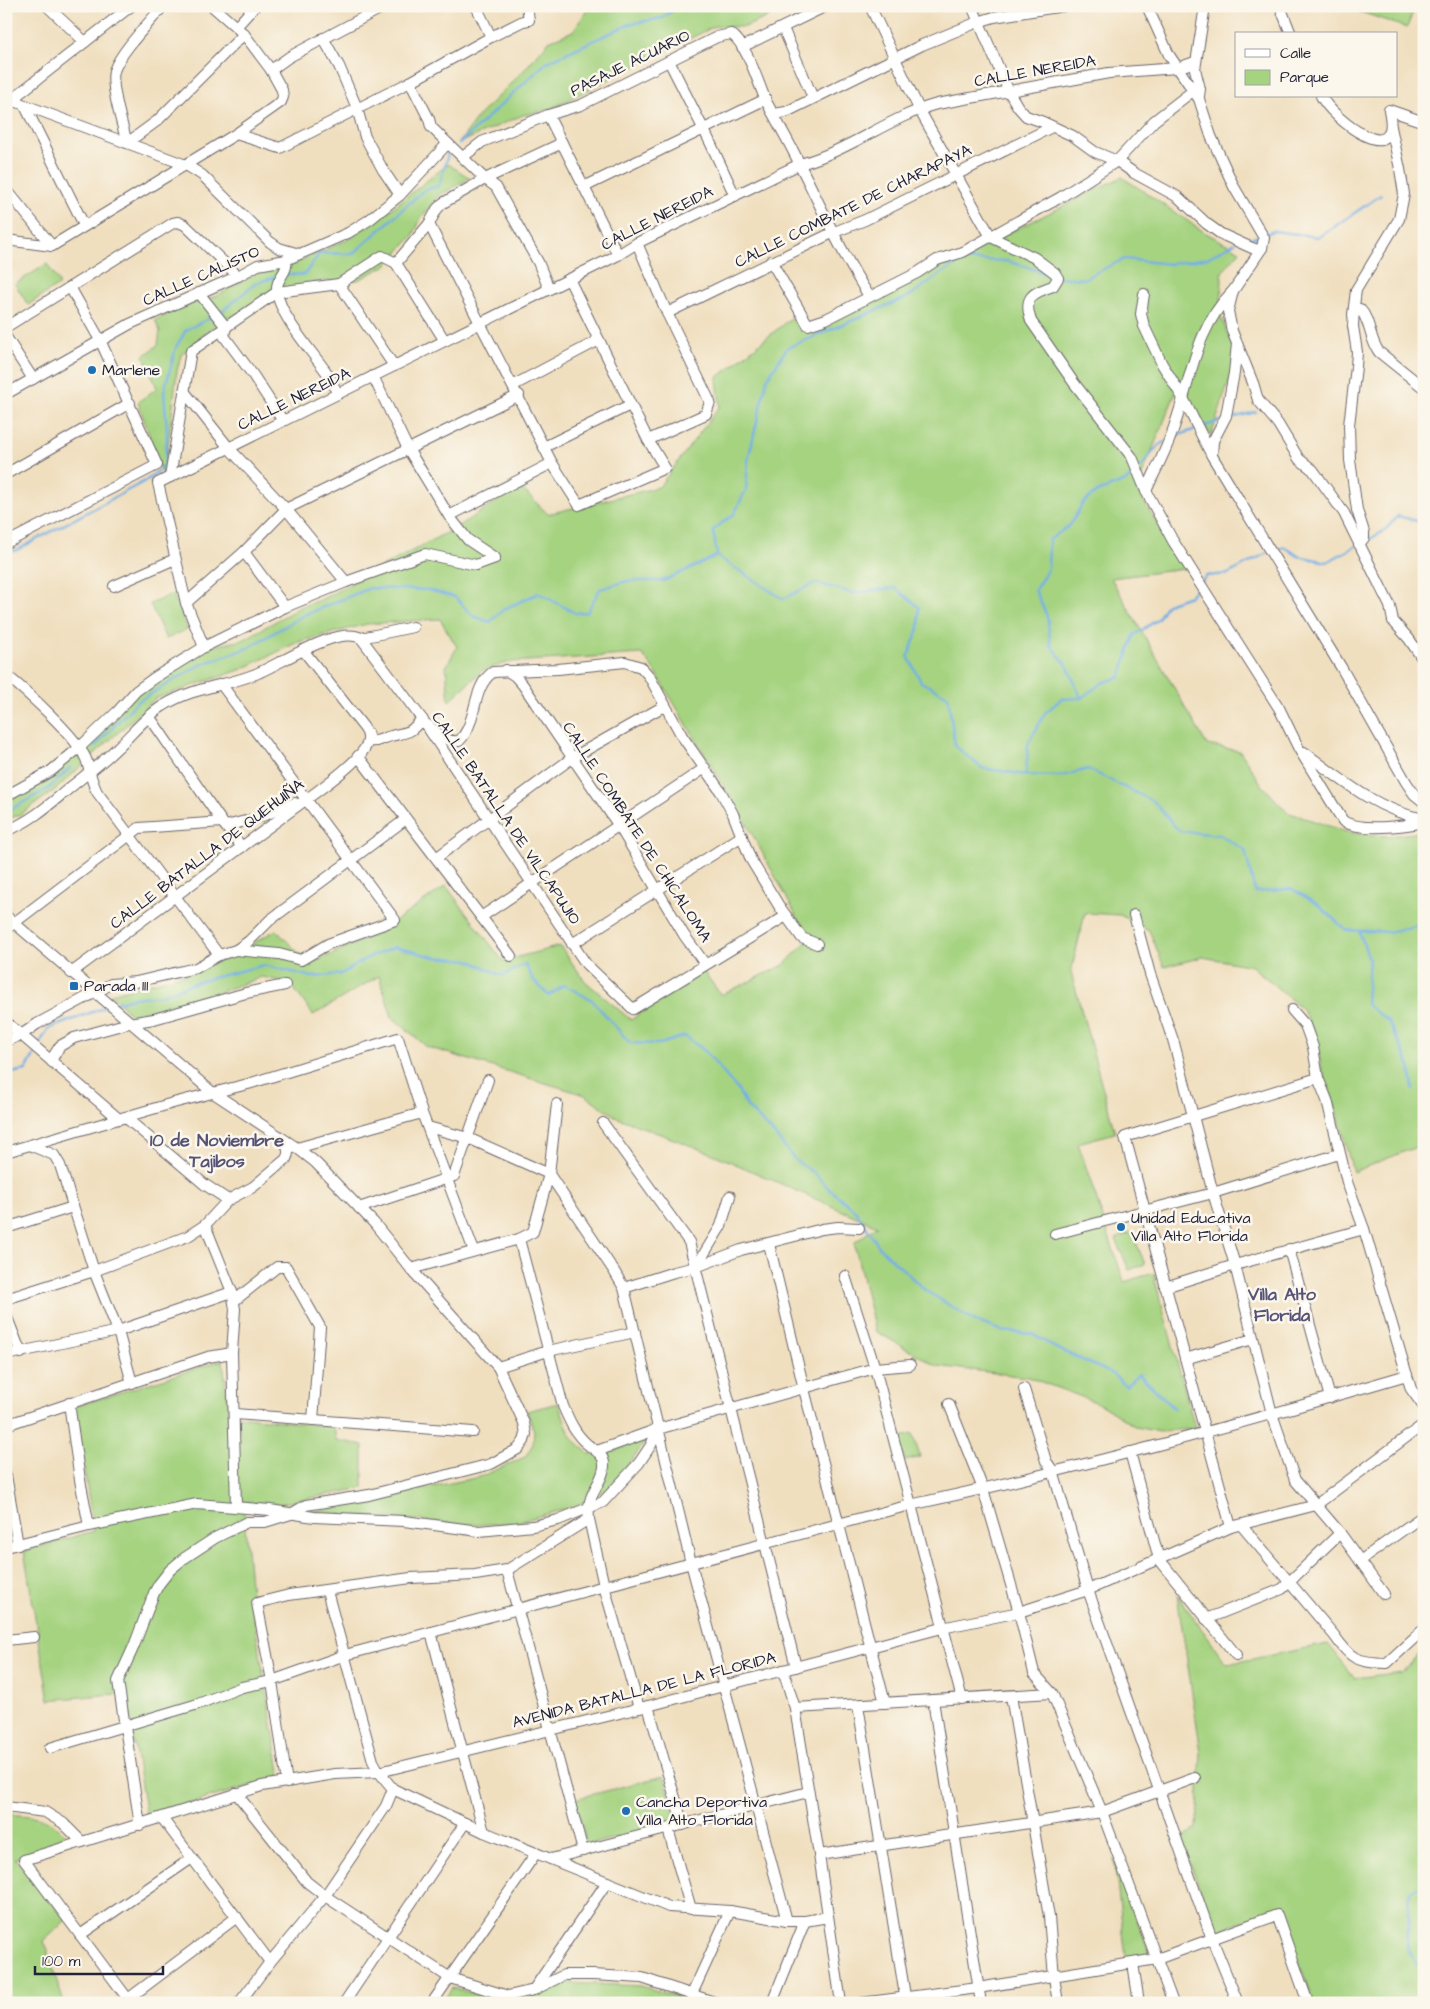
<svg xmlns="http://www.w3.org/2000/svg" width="1430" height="2009" viewBox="0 0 1430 2009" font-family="'Architects Daughter',sans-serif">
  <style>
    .green { fill: #a5d380; stroke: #647a5e }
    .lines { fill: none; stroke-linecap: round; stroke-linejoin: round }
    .stream { stroke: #74afe5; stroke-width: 2.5 }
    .minor-casing { stroke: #6a6469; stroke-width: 12 }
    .minor { stroke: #fff; stroke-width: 10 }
    .poi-dot { fill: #1f6fb2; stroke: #fbf7ec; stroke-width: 2 }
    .labels { text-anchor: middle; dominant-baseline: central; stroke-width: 5; stroke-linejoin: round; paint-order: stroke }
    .street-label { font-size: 16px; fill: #22223b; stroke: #fbf7ec }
    .poi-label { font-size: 16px; fill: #22223b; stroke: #fbf7ec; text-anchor: start }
    .neighbourhood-label { font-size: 18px; font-weight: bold; fill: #565377; stroke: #fbf7ec }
  </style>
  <rect width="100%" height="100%" fill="#fbf7ec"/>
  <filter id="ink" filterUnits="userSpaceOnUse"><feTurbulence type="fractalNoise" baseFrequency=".02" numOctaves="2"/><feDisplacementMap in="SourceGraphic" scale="10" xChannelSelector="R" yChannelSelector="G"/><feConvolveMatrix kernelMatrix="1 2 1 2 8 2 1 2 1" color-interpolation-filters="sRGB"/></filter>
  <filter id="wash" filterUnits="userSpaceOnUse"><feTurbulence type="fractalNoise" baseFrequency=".0096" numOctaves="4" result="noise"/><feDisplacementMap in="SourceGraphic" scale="20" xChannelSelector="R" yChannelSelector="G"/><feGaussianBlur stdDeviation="1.12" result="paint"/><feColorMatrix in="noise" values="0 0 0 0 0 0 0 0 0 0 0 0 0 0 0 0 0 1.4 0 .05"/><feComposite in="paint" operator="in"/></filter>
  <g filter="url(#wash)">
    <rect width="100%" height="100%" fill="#f0dfbf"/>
    <!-- green -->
    <g class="green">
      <polygon points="590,6 793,6 745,27 715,26 550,109 523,115 459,143 480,114 525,69 549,41 573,31"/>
      <polygon points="1344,6 1415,6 1407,28"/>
      <polygon points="448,164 470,178 438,196 421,218 413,236 385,266 358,280 324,281 284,290 211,328 181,355 177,371 166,465 162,474 138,402 157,388 144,356 158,345 160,331 155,320 197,301 217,296 263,269 295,263 349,239 381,217"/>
      <polygon points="1122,177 1204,232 1240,251 1222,272 1221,317 1237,357 1211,436 1179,385 1136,489 1185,569 1111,578 1207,745 1240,751 1262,785 1287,812 1350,833 1388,836 1424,832 1424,1144 1353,1172 1334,1102 1322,1070 1314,1031 1302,1009 1252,966 1203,957 1164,967 1149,930 1120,915 1085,913 1071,972 1115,1133 1078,1143 1124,1282 1153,1273 1195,1428 1159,1432 1136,1427 1098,1403 1028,1377 937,1366 875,1331 854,1243 877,1226 713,1154 618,1118 585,1095 427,1047 392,1017 379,976 313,1015 290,983 262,977 214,994 131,1015 111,994 185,974 228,958 276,930 310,964 378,933 446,886 503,961 560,946 585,981 631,1020 701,968 721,995 784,965 809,939 750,830 653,668 642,654 510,662 483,670 449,701 446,667 457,647 440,619 367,624 298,642 240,670 156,698 55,790 21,814 6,820 6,802 45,780 138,684 185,652 243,640 300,607 322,599 455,528 520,487 548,514 659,487 720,406 717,378 791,318 806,330 972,251"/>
      <polygon points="47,264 60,284 28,305 15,284"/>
      <polygon points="173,594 188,629 166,639 150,604"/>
      <polygon points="1132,1232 1145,1264 1129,1270 1116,1239"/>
      <polygon points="223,1360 229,1415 334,1427 336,1440 363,1445 363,1488 279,1504 243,1502 252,1607 281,1777 146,1816 126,1693 49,1700 24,1551 94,1531 74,1407"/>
      <polygon points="558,1403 571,1437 589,1454 610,1452 648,1439 609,1488 576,1506 518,1522 476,1525 309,1512 480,1477 525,1457 533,1444 534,1431 527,1411"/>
      <polygon points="913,1434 920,1457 905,1461 898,1438"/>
      <polygon points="1177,1595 1227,1664 1328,1644 1355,1678 1402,1672 1424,1648 1424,2003 1314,2003 1279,1909 1216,1931 1181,1839 1197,1828 1201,1752"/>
      <polygon points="664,1776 677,1822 587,1845 575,1799"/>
      <path d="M6,1814C39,1817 46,1814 70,1840L15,1858L66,1920L44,1941L64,2003H6Z"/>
      <polygon points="1114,1859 1150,1954 1126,1957"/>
      <polygon points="569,1983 641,1986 698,2003 442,2003 452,1988 499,2000 525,2001 545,1986"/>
    </g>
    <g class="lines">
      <!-- stream -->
      <g class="stream">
        <polyline points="459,144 547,62 630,24 662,18 679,6"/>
        <polyline points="1264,234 1274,231 1319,237 1381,195"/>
        <polyline points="1243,241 1259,236"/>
        <polyline points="286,274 304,275 320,253 353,254 424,190 439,186 448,154"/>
        <polyline points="1060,277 1083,279 1124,259 1170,264 1207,258 1235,243"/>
        <polyline points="221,312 256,283 278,276"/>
        <polyline points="1228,419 1256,412"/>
        <polyline points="1202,427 1220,421"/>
        <polyline points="1174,437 1196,429"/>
        <path d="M1140,468C1149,460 1152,448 1164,442"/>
        <polyline points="1368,540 1384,531 1398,516 1424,523"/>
        <polyline points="1274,551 1285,547 1298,556 1327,562 1356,546"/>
        <polyline points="6,553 17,550 147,480 165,465 167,431 164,392 176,347 186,330 212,317"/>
        <polyline points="717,555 713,530 734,514 746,490 748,460 767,379 787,348 908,297 942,273 964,260 1007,261 1049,274"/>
        <polyline points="1202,581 1206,576 1228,574 1267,553"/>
        <polyline points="1081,698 1067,665 1051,646 1047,616 1035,590 1048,569 1049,540 1070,525 1083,503 1097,492 1126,481 1136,472"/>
        <polyline points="94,747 137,702 200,665 248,648 304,615 370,588 428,590 455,597 473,616 490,622 504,609 539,593 575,613 587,612 600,589 627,581 663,581 717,556 783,599 815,583 852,593 895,588 919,607 919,628 908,656 921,682 948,696 955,746 982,768 1026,775 1062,776 1088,769 1154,802 1179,831 1220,835 1245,850 1255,892 1292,889 1317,904 1346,930 1388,932 1424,924"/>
        <polyline points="1026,775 1028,744 1045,713 1061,699 1081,698 1102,683 1120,677 1134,635 1157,620 1167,604 1190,596 1199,585"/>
        <polyline points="6,812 49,788 71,767"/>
        <polyline points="1359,931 1369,959 1366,1004 1388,1021 1410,1066 1413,1089"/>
        <polyline points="113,1004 132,998 161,995 200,981 264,965 312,977 341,974 367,958 395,947 435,957 469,960 503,976 525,964 533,980 549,996 564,985 592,1000 630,1043 660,1044 685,1036 706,1052 737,1089 748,1108 774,1134 796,1161 814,1173 828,1188 856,1211 879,1247 925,1290 973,1320 1002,1331 1033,1334 1054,1347 1111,1373 1126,1386 1139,1374 1174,1408"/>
        <polyline points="39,1045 48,1029 108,1006"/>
        <polyline points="6,1074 26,1070 35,1053"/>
        <polyline points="1424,1881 1410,1890 1407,1947 1424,1975"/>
        <polyline points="1421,2003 1424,1998"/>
      </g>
    </g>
  </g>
  <g filter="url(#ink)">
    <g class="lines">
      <defs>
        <g id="minor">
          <polyline points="47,6 85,42"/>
          <path d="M163,6C150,22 120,52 114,71C110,86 123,127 127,143L157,121L244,34"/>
          <polyline points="476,6 491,37"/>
          <path d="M870,6L919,109L991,237L1035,258L1055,273L1058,278L1053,286C1032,293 1023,297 1031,321L1074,383L1132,457L1146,491L1173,541L1279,708L1299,749L1343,821C1360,832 1404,826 1424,822"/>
          <polyline points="972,6 1009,92 1018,107 1026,116 1043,122 1073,136 1095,152 1117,161 1134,173 1178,197 1207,224 1221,234 1252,248 1258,250 1262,248 1264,238 1234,187 1211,136 1199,99 1169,55 1147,6"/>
          <polyline points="1280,6 1291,34"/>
          <polyline points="237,26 255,6"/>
          <polyline points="783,28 813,98"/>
          <polyline points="323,38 339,66 357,108 365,137 383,170 400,195"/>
          <polyline points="742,47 826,6"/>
          <polyline points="669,61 710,142 735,196"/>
          <polyline points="271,70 289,57 385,6"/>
          <polyline points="410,82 429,119 431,127 485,179 496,187 538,262 549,289"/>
          <polyline points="1199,96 1200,89 1195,69 1205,6"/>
          <path d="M1321,96C1333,120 1402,172 1389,110L1424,122"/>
          <polyline points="6,98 186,165 202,175 270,242 279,248 299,254"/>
          <polyline points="11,100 131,6"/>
          <polyline points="25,106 84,225"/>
          <polyline points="774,114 786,112 922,45 978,22 994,17 1064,6"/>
          <polyline points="548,115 618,255"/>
          <polyline points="236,134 280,148 410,82 491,37 523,21 529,20 527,6"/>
          <path d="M463,157L482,142L548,115L581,105L717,37L731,34C747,44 758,83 766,101C777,122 790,143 800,165C822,209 842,254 869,296"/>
          <polyline points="584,187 766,99"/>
          <polyline points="6,189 52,246 236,134 281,102 283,97 282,90 271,70 244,34 212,6"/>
          <polyline points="429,224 552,463 579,505 665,468 648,440 569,279"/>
          <polyline points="6,240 52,246"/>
          <polyline points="637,243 667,313 710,402 706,414 648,440"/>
          <polyline points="1262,248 1233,291 1228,311 1232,331 1253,383 1258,400 1278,424 1299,459 1313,470 1344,513 1390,606 1393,621 1409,639 1424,661"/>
          <path d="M286,260C289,273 275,278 277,291C279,315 313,353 327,373C331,380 334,387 338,394"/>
          <polyline points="771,261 808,325 826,319 917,273 937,260 963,252 1061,197 1117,161 1154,121 1194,90"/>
          <polyline points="396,263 429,224 437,209 443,203 485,179 562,143"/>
          <polyline points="396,263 445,341"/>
          <polyline points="339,284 394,366"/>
          <polyline points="199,293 226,327"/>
          <polyline points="1144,294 1141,314 1144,326 1162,364 1183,398 1212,456 1341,667 1406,782 1414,794 1424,802"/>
          <polyline points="667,313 832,233 865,220 1052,127"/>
          <polyline points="1353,315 1356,290 1399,219 1404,194 1400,169 1391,127"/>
          <polyline points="6,327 173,223 178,222 185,225 238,276"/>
          <polyline points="226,327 224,336 253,375 283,421"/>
          <polyline points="6,337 33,379"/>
          <polyline points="373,376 408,449 449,516 468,540 495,558"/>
          <polyline points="514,385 599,340"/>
          <polyline points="184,391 229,448 286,509 346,582"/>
          <polyline points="6,394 130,324 238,276 258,265 286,260 348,233 369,220 400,195 447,144"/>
          <polyline points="544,447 630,405"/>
          <polyline points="1212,455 1213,441 1226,416 1234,373 1237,344"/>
          <polyline points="6,474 130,403"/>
          <polyline points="170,477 191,351 277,292 339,284 382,256 396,263"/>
          <path d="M1146,491C1156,469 1168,447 1175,424C1192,376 1195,330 1232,292"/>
          <polyline points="449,516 552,463"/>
          <polyline points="6,543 157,465 100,340 70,287"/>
          <path d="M1359,544L1364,538V532L1357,510L1350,460L1349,425L1356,367L1357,352L1353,326L1354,310L1360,309C1371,321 1369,339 1379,352L1424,388"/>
          <polyline points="244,552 285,607"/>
          <polyline points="114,586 175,559"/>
          <polyline points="186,603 244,552 286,509 519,395"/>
          <polyline points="361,638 422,719 586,964 633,1009 786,916"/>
          <path d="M204,647L186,603L158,483L618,255L637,243L800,164C849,151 889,117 937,104L1109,73L1177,68L1195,62"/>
          <polyline points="506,670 515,676 523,685 619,826 684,935 705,964"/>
          <path d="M6,675C26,691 77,737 86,759C90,770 91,781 97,792L219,955"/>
          <polyline points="221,684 395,920 328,944 301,960 279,954 236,950"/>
          <polyline points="149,716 222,822 242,847"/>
          <path d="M428,725C437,733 447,743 459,741C478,723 471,687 493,672L558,669L625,662L641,667L649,676L682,736L721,792L733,814L751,860L779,906L802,938L817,944"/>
          <path d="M368,741C379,743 382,738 391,736C410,731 408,735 422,719"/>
          <path d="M1304,752C1340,779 1378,811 1424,819"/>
          <polyline points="358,756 511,956"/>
          <polyline points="6,796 51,771 79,748 117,712 136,691 154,678 204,647 285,607 346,582 425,554 476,565 495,558"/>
          <polyline points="226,826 257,818 295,803"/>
          <path d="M6,831C32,821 51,803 72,786C88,773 104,761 118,747C133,733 146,716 163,706C193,687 222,687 253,675C278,666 336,625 361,638L413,627"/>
          <polyline points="436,858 572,758 664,706"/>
          <polyline points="1134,915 1150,974 1174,1043 1213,1193 1235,1265 1272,1414 1295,1480 1340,1533 1384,1594"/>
          <polyline points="6,916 212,1092 297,1148 315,1162 374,1223 411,1269 498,1367 524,1423 526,1434 524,1441 518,1449 491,1464 369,1495 306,1505 291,1514 265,1522 247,1522 215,1538 183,1559 170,1570 159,1584 154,1593 134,1646 118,1681 140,1825"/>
          <polyline points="481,917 705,768"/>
          <polyline points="6,929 139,828 222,822"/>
          <polyline points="572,944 742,836"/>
          <path d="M71,973L319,790C332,780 366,756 368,740C369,735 367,732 365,729L303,650"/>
          <polyline points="1292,1010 1305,1025 1313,1047 1318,1078 1327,1100 1347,1182 1364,1229 1411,1389 1424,1407"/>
          <polyline points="6,1022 119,1119"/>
          <polyline points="6,1041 21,1035 37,1024 111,984 136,982 178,972 196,968 219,955 236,950 249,941 270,920 406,819"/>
          <polyline points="52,1062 53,1057 60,1046 74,1038 129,1023 154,1019 246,993 285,985"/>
          <polyline points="125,1117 204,1184 228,1200"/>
          <polyline points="603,1123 689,1242 796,1667"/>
          <polyline points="428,1127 468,1138 549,1174 614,1271 624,1288 691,1563 787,1921"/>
          <polyline points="32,1146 54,1155 60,1165 94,1271 118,1331 132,1383"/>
          <polyline points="297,1148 422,1113"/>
          <polyline points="6,1152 173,1103 248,1084 398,1038 422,1113 474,1251"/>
          <polyline points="359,1208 454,1176 488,1080"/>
          <polyline points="205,1225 232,1292 235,1309 232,1353 236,1507"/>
          <polyline points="6,1228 73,1207"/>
          <polyline points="1055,1234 1213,1193 1339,1154"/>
          <path d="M519,1239L563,1406C569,1420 575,1434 587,1444C594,1450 604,1454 604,1464C605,1474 597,1484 593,1493C589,1501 588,1509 589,1519L604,1586L639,1708"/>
          <polyline points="769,1244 804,1389 885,1703"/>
          <polyline points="1289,1249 1330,1398"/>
          <polyline points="696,1267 721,1226 730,1196"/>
          <polyline points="411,1269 519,1239 533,1232 549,1174 557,1104"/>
          <polyline points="845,1276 875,1368 962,1699"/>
          <polyline points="1165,1287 1235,1265 1364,1229"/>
          <polyline points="624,1288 674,1272 696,1267 741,1250 822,1229 838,1227 859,1228"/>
          <path d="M6,1299L94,1271L188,1236L205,1225L228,1200L253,1187L286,1159C290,1152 288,1148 284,1141"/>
          <polyline points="234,1301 277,1267 286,1267 320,1327 313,1420"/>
          <polyline points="6,1315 21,1353"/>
          <polyline points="6,1355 118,1331 232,1292"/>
          <polyline points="1185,1359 1253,1339"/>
          <polyline points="498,1367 548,1351 635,1332"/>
          <polyline points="1024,1389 1046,1461 1053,1471 1088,1590 1212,1939 1238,2003"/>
          <polyline points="69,1403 80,1480 89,1526"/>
          <polyline points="949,1404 983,1489 1019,1612 1034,1673 1052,1693 1102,1812 1173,2003"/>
          <polyline points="235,1414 473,1432"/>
          <polyline points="6,1425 208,1357 232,1353"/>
          <polyline points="597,1451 658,1429 875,1368 910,1365"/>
          <polyline points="1130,1452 1159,1559 1236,1655"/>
          <polyline points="6,1475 18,1545"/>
          <path d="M1241,1525L1334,1635C1351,1660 1357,1662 1387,1663L1424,1629"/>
          <polyline points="1231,1527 1125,1137 1318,1078"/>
          <polyline points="6,1547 89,1526 197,1504 270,1510 314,1517 404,1521 479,1531 533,1526 558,1520 603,1502 639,1463 651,1445 658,1429"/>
          <polyline points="1360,1561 1424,1515"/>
          <polyline points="507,1570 583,1851"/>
          <polyline points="327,1591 373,1761 379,1772 393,1789 484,1832 669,1907 730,1911 787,1921 805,1921 828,1917"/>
          <polyline points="1206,1619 1282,1589 1340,1533"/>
          <polyline points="431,1632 484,1832"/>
          <polyline points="6,1640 34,1637"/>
          <polyline points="783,1670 795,1708 819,1855 841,2003"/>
          <polyline points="1011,1696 1049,1917 1054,1977 1058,2003"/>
          <polyline points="933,1700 981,2003"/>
          <polyline points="858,1705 906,2002"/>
          <polyline points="648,1706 683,1825"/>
          <polyline points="795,1708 1052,1693"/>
          <path d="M50,1748L198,1704L242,1687L272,1681L345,1655L910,1505C1078,1469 1243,1423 1407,1375"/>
          <polyline points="287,1783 272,1681 257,1603 289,1595 411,1578 475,1575 507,1570 589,1519"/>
          <polyline points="236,1793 307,1882 325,1896 450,1978 508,1996 534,1990 564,1975 593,1975 642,1978 717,2003"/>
          <polyline points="6,1807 45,1812 63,1823 82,1842"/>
          <polyline points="162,1818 270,1962"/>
          <polyline points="668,1829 691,1909"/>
          <polyline points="819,1855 1102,1812 1195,1778"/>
          <polyline points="551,1859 808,1792"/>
          <polyline points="80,1935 192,1858"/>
          <polyline points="1133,1963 1139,2003"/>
          <polyline points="534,1989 607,1882"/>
          <polyline points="692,1994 730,1911"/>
          <polyline points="128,1999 237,1917"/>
          <polyline points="131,2003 24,1860 262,1786 335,1774 379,1772 648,1706 942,1628 1019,1612 1088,1590 1231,1527 1316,1505 1424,1424"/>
          <polyline points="239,2003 270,1962 325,1896 386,1806 393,1789"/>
          <polyline points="344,2003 465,1823"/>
          <polyline points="432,2003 536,1853"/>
          <polyline points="772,2003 805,1921"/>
          <polyline points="861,2003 978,1988 1157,1959 1277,1915 1308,2003"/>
        </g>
      </defs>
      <!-- minor casing -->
      <use href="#minor" class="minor-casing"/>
      <!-- minor -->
      <use href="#minor" class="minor"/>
    </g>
  </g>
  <!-- markers -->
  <g class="poi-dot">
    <circle cx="92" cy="370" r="5"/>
    <rect x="69" y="981" width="10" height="10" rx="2.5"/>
    <circle cx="1121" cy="1227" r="5"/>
    <circle cx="626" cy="1811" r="5"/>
  </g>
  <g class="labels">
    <!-- street labels -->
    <g class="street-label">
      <text transform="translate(630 63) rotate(-26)">PASAJE ACUARIO</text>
      <text transform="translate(1035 71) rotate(-10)">CALLE NEREIDA</text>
      <text transform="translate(853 206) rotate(-26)">CALLE COMBATE DE CHARAPAYA</text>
      <text transform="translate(657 218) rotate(-27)">CALLE NEREIDA</text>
      <text transform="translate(201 276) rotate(-24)">CALLE CALISTO</text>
      <text transform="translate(294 399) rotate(-26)">CALLE NEREIDA</text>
      <text transform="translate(506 818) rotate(56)">CALLE BATALLA DE VILCAPUJIO</text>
      <text transform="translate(637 832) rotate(57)">CALLE COMBATE DE CHICALOMA</text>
      <text transform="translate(207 854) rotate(-37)">CALLE BATALLA DE QUEHUIÑA</text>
      <text transform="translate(644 1690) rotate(-14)">AVENIDA BATALLA DE LA FLORIDA</text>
    </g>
    <!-- poi labels -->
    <g class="poi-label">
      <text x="102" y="370">Marlene</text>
      <text x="84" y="986">Parada 111</text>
      <text x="1131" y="1218">Unidad Educativa<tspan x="1131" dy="18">Villa Alto Florida</tspan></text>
      <text x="636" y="1802">Cancha Deportiva<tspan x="636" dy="18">Villa Alto Florida</tspan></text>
    </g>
    <!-- neighbourhood labels -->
    <g class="neighbourhood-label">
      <text x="217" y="1140">10 de Noviembre<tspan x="217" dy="21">Tajibos</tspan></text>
      <text x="1282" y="1294">Villa Alto<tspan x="1282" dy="21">Florida</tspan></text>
    </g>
  </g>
  <!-- margin -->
  <rect width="1430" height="2009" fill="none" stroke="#fbf7ec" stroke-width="25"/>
  <!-- legend -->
  <rect x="1235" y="32" width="162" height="65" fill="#fbf7ec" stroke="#a4a2a5"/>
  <rect x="1245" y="49" width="25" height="8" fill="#ffffff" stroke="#a4a2a5"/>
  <text x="1280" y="58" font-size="15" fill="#22223b">Calle</text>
  <rect x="1245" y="70" width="25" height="15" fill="#a5d380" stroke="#a4a2a5"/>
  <text x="1280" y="82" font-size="15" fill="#22223b">Parque</text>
  <!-- scale -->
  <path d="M35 1966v8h128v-8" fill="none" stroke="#22223b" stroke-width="2.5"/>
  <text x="42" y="1966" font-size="15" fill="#22223b" stroke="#fbf7ec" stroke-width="4" paint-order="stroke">100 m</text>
</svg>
